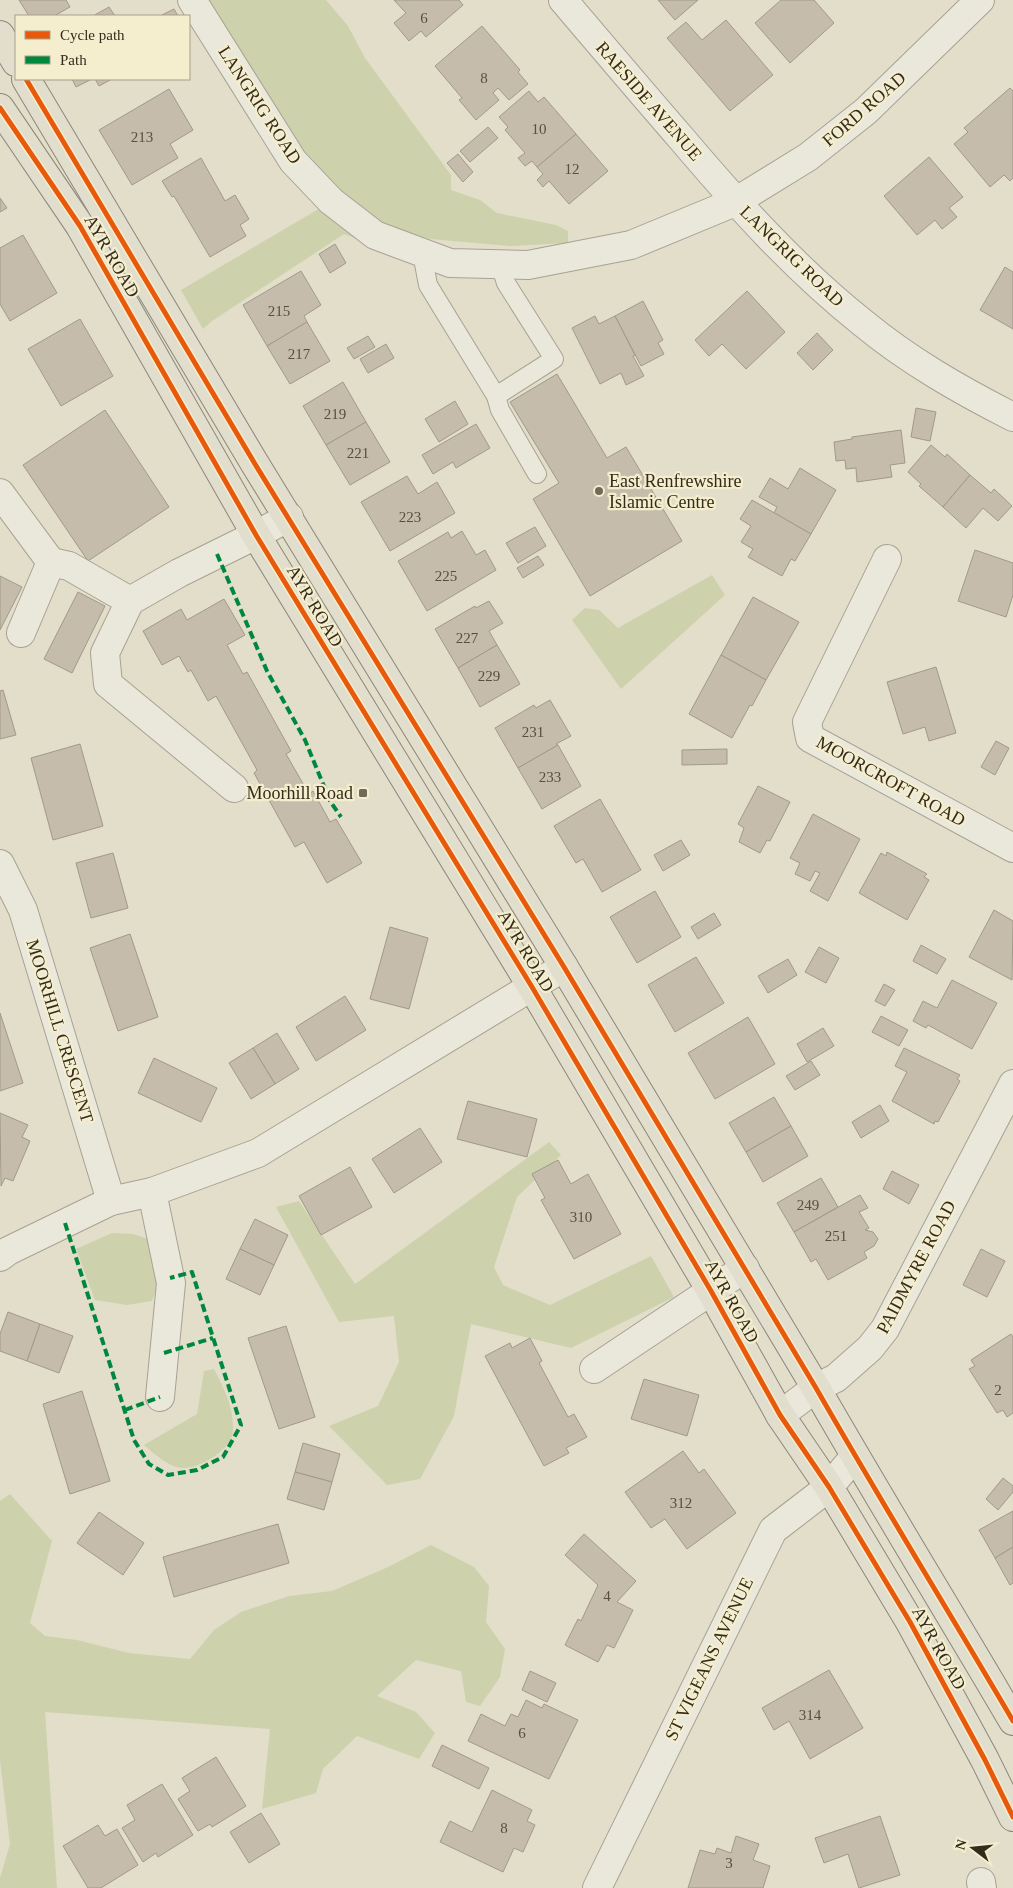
<svg xmlns="http://www.w3.org/2000/svg" width="1013" height="1888" viewBox="0 0 1013 1888" font-family="'Times New Roman',serif">
  <style>
    .green { fill: #cdd2ac }
    .building { fill: #c5bcab; stroke: #a1998a }
    .lines { fill: none; stroke-linecap: round; stroke-linejoin: round }
    .lane-casing { stroke: #a7a293; stroke-width: 20 }
    .street-casing { stroke: #a7a293; stroke-width: 30 }
    .primary-casing { stroke: #8c877a; stroke-width: 30 }
    .lane { stroke: #eae7db; stroke-width: 18 }
    .street { stroke: #eae7db; stroke-width: 28 }
    .primary { stroke: #e1decd; stroke-width: 28 }
    .quiet { stroke: #00873e; stroke-width: 4; stroke-dasharray: 8 4; stroke-linecap: butt }
    .cycleway-casing { stroke: #f4eece; stroke-width: 8 }
    .cycleway { stroke: #e8590c; stroke-width: 5 }
    .poi-dot { fill: #716a59; stroke: #f4eece; stroke-width: 2 }
    .labels { text-anchor: middle; dominant-baseline: central; stroke-width: 4.5; stroke-linejoin: round; paint-order: stroke }
    .number-label { font-size: 15px; fill: #584f40 }
    .street-label { font-size: 18px; fill: #342b1c; stroke: #f4eece }
    .poi-label { font-size: 18px; fill: #342b1c; stroke: #f4eece; text-anchor: start }
  </style>
  <rect width="100%" height="100%" fill="#e2deca"/>
  <!-- green -->
  <g class="green">
    <polygon points="207,0 326,0 348,26 365,58 451,175 451,190 480,200 497,213 556,225 568,231 568,243 511,246 430,239 374,223 304,157"/>
    <polygon points="322,207 368,243 344,234 212,321 203,329 181,290"/>
    <polygon points="712,575 725,595 621,689 572,620 585,608 599,610 618,628"/>
    <polygon points="549,1142 561,1155 517,1197 494,1267 503,1285 550,1305 651,1256 674,1297 571,1348 471,1324 454,1416 420,1479 387,1485 329,1426 378,1406 399,1362 394,1316 339,1322 276,1207 299,1201 355,1284"/>
    <polygon points="112,1233 133,1234 151,1240 160,1279 152,1301 127,1305 95,1300 76,1249"/>
    <path d="M214,1369C224,1389 234,1407 233,1431C232,1449 201,1468 184,1468C169,1468 155,1454 144,1445L197,1414L204,1371Z"/>
    <polygon points="10,1494 52,1541 30,1623 45,1636 77,1640 129,1653 190,1659 214,1630 241,1612 289,1596 332,1591 386,1568 431,1545 474,1567 489,1586 486,1622 505,1649 500,1677 480,1706 466,1702 461,1671 416,1660 377,1696 416,1712 435,1733 419,1759 357,1736 323,1769 316,1793 262,1809 270,1729 45,1712 57,1888 0,1888 0,1878 10,1844 0,1760 0,1501"/>
  </g>
  <!-- building -->
  <g class="building">
    <polygon points="19,0 66,0 70,7 54,16 29,16"/>
    <polygon points="394,0 459,0 463,5 426,37 421,31 409,41 394,23 406,13"/>
    <polygon points="658,0 698,0 675,20"/>
    <polygon points="781,0 814,0 834,23 790,63 755,23"/>
    <polygon points="109,7 115,16 93,16"/>
    <polygon points="174,9 178,16 160,16"/>
    <polygon points="726,20 773,75 730,111 667,38 686,22 702,40"/>
    <polygon points="482,26 520,70 518,72 528,84 509,100 498,88 493,93 499,100 476,120 459,100 462,98 435,66"/>
    <polygon points="72,79 92,79 76,87"/>
    <polygon points="95,79 112,79 99,86"/>
    <polygon points="1010,88 1013,91 1013,178 1010,181 1004,175 990,187 954,144 968,132 964,128"/>
    <polygon points="169,89 193,130 170,144 178,158 132,185 99,130"/>
    <polygon points="529,91 538,102 544,97 576,134 537,167 532,161 525,166 518,158 525,153 505,130 508,127 499,117"/>
    <polygon points="488,127 498,138 470,162 460,151"/>
    <polygon points="576,134 608,171 569,204 549,181 543,187 537,180 543,174 537,167"/>
    <polygon points="458,154 473,172 463,182 447,163"/>
    <polygon points="929,157 963,197 949,208 957,217 942,229 935,220 917,235 884,196"/>
    <polygon points="201,158 225,201 235,195 249,219 240,225 246,236 210,257 174,196 172,197 162,181"/>
    <polygon points="0,198 7,208 0,212"/>
    <polygon points="23,235 57,293 10,321 0,304 0,248"/>
    <polygon points="335,244 346,263 330,273 319,254"/>
    <polygon points="1005,267 1013,272 1013,329 980,310"/>
    <polygon points="301,271 321,305 304,316 307,322 267,346 243,305"/>
    <polygon points="747,291 785,332 746,369 722,344 709,356 695,340"/>
    <polygon points="643,301 663,340 658,343 664,354 641,366 615,316"/>
    <polygon points="595,316 599,324 615,316 635,355 633,356 644,376 626,385 621,373 600,384 572,328"/>
    <polygon points="80,319 113,376 61,406 28,349"/>
    <polygon points="307,322 330,361 290,384 267,346"/>
    <polygon points="817,333 833,350 813,370 797,353"/>
    <polygon points="368,336 375,347 354,359 347,348"/>
    <polygon points="386,344 394,358 368,373 360,359"/>
    <polygon points="557,374 607,458 626,447 682,541 590,596 533,499 559,483 510,402"/>
    <polygon points="343,382 366,422 326,445 303,406"/>
    <polygon points="455,401 468,424 439,442 425,419"/>
    <polygon points="916,408 936,412 930,441 911,437"/>
    <polygon points="105,410 169,507 88,561 23,465"/>
    <polygon points="366,422 390,462 350,485 326,445"/>
    <polygon points="476,424 490,448 456,468 453,462 433,474 422,455"/>
    <polygon points="901,430 905,463 890,465 892,477 857,482 856,468 846,469 845,460 836,461 834,442 852,439 852,437"/>
    <polygon points="931,445 945,457 947,454 970,475 943,507 919,486 921,484 908,472"/>
    <polygon points="800,468 836,490 811,534 774,513 777,507 759,497 770,478 788,489"/>
    <polygon points="970,475 991,493 994,489 1012,506 998,521 983,508 966,528 943,507"/>
    <polygon points="407,476 418,494 437,482 455,513 390,551 361,502"/>
    <polygon points="752,500 811,534 795,561 791,559 782,576 748,557 753,549 741,542 751,526 740,519"/>
    <polygon points="535,527 546,546 518,563 506,543"/>
    <polygon points="462,531 476,555 485,550 496,570 427,611 398,561 448,532 451,538"/>
    <polygon points="975,550 1013,563 1013,595 1006,617 958,601"/>
    <polygon points="538,556 544,565 523,578 517,568"/>
    <polygon points="0,576 22,587 0,630"/>
    <polygon points="78,592 105,606 72,673 44,659"/>
    <polygon points="753,597 799,622 766,680 721,655"/>
    <polygon points="224,599 245,635 227,645 243,674 247,672 291,751 286,754 309,794 313,791 330,822 336,819 362,863 327,883 304,842 295,847 254,773 257,770 216,696 208,701 191,670 188,672 179,656 162,665 143,631 181,609 187,620"/>
    <polygon points="489,601 503,623 489,631 497,645 458,668 435,629 475,606 476,608"/>
    <polygon points="497,645 520,684 480,707 458,668"/>
    <polygon points="721,655 766,680 752,706 750,705 732,738 689,714"/>
    <polygon points="936,667 956,733 929,741 925,727 903,734 887,682"/>
    <polygon points="3,690 16,735 0,739 0,691"/>
    <polygon points="550,700 571,736 556,744 558,745 518,768 495,728 534,705 536,708"/>
    <polygon points="996,741 1009,748 995,775 981,767"/>
    <polygon points="80,744 103,826 53,840 31,758"/>
    <polygon points="558,745 581,786 542,809 518,768"/>
    <polygon points="727,749 727,764 682,765 682,750"/>
    <polygon points="758,786 790,802 770,841 767,840 760,853 739,842 744,828 738,824"/>
    <polygon points="600,799 641,870 602,892 583,859 576,863 554,826"/>
    <polygon points="813,814 860,839 828,901 810,891 820,873 815,871 810,881 795,874 800,863 790,858"/>
    <polygon points="681,840 690,855 663,871 654,855"/>
    <polygon points="887,852 927,874 924,877 929,880 907,920 859,893 881,853 886,856"/>
    <polygon points="113,853 128,908 91,918 76,863"/>
    <polygon points="655,891 681,937 637,963 610,917"/>
    <polygon points="994,910 1013,921 1012,980 969,957"/>
    <polygon points="714,913 721,925 698,939 691,927"/>
    <polygon points="390,927 428,938 409,1009 370,999"/>
    <polygon points="130,934 158,1017 118,1031 90,948"/>
    <polygon points="921,945 946,959 937,974 913,961"/>
    <polygon points="819,947 839,958 826,983 805,972"/>
    <polygon points="696,957 724,1003 675,1032 648,985"/>
    <polygon points="788,959 797,975 768,993 758,976"/>
    <polygon points="952,980 997,1003 972,1049 928,1025 926,1028 913,1021 923,1001 937,1008"/>
    <polygon points="884,984 895,990 885,1006 875,1001"/>
    <polygon points="345,996 366,1030 316,1061 296,1027"/>
    <polygon points="0,1013 23,1083 0,1091"/>
    <polygon points="881,1016 908,1030 899,1046 872,1032"/>
    <polygon points="748,1017 775,1064 715,1099 688,1053"/>
    <polygon points="823,1028 834,1046 807,1062 797,1044"/>
    <polygon points="277,1033 299,1069 275,1084 253,1048"/>
    <polygon points="253,1048 275,1084 251,1099 229,1063"/>
    <polygon points="904,1048 960,1075 957,1079 960,1081 938,1122 935,1121 934,1124 892,1101 907,1072 895,1066"/>
    <polygon points="154,1058 217,1088 201,1122 138,1093"/>
    <polygon points="811,1061 820,1075 795,1090 786,1076"/>
    <polygon points="774,1097 791,1126 746,1152 729,1123"/>
    <polygon points="468,1101 537,1119 527,1157 457,1139"/>
    <polygon points="880,1105 889,1121 861,1138 852,1122"/>
    <polygon points="0,1113 28,1125 22,1137 30,1141 13,1181 5,1178 1,1186"/>
    <polygon points="791,1126 808,1156 763,1182 746,1152"/>
    <polygon points="420,1128 442,1162 394,1193 372,1159"/>
    <polygon points="558,1160 571,1184 588,1174 621,1234 574,1259 541,1200 545,1198 532,1174"/>
    <polygon points="350,1167 372,1207 321,1235 299,1196"/>
    <polygon points="892,1171 919,1185 909,1204 883,1189"/>
    <polygon points="821,1178 838,1207 794,1232 777,1203"/>
    <polygon points="860,1195 868,1208 859,1212 869,1228 865,1230 873,1232 878,1239 874,1246 864,1252 867,1258 828,1280 816,1259 811,1262 794,1232"/>
    <polygon points="255,1219 288,1235 274,1265 240,1249"/>
    <polygon points="240,1249 274,1265 260,1295 226,1279"/>
    <polygon points="981,1249 1005,1261 987,1297 963,1285"/>
    <polygon points="8,1312 40,1324 27,1361 0,1351 0,1334"/>
    <polygon points="40,1324 73,1336 59,1373 27,1361"/>
    <polygon points="286,1326 315,1417 279,1429 248,1338"/>
    <polygon points="1011,1334 1013,1337 1013,1413 1007,1417 1003,1410 997,1413 969,1369 975,1366 971,1360"/>
    <polygon points="530,1338 542,1361 539,1363 568,1417 574,1414 587,1437 566,1448 569,1453 544,1466 485,1356 510,1343 512,1348"/>
    <polygon points="644,1379 699,1395 687,1436 631,1419"/>
    <polygon points="82,1391 110,1481 70,1494 43,1404"/>
    <polygon points="303,1443 340,1454 332,1482 295,1472"/>
    <polygon points="683,1451 699,1473 704,1469 736,1513 687,1549 665,1519 651,1528 625,1492"/>
    <polygon points="295,1472 332,1482 324,1510 287,1499"/>
    <polygon points="1003,1478 1013,1486 1013,1492 998,1510 986,1499"/>
    <polygon points="1013,1511 1013,1547 995,1558 979,1530"/>
    <polygon points="99,1512 144,1543 123,1575 77,1543"/>
    <polygon points="278,1524 289,1563 174,1597 163,1557"/>
    <polygon points="584,1534 636,1581 617,1602 633,1610 614,1648 607,1645 598,1662 565,1645 578,1619 581,1621 598,1585 565,1555"/>
    <polygon points="1013,1547 1013,1583 1010,1585 995,1558"/>
    <polygon points="829,1670 863,1728 810,1759 789,1721 774,1730 762,1708"/>
    <polygon points="530,1671 556,1683 547,1702 522,1690"/>
    <polygon points="526,1700 542,1708 544,1704 578,1720 549,1779 468,1741 481,1714 505,1726 511,1714 518,1717"/>
    <polygon points="442,1745 489,1768 479,1789 432,1766"/>
    <polygon points="216,1757 246,1806 212,1827 210,1824 198,1831 178,1799 190,1791 182,1778"/>
    <polygon points="162,1784 193,1835 158,1857 156,1853 143,1862 122,1828 135,1820 127,1805"/>
    <polygon points="492,1790 532,1810 527,1821 535,1825 523,1852 514,1848 503,1872 440,1842 450,1821 472,1832"/>
    <polygon points="261,1813 280,1844 249,1863 230,1832"/>
    <polygon points="880,1816 900,1875 859,1888 848,1854 824,1863 815,1838"/>
    <polygon points="98,1825 105,1836 117,1829 138,1865 101,1888 88,1888 63,1846"/>
    <polygon points="736,1836 759,1844 753,1860 770,1866 763,1888 688,1888 700,1850 715,1854 717,1848 731,1853"/>
  </g>
  <g class="lines">
    <defs>
      <g id="lane">
        <polyline points="422,253 428,285 496,396 554,359 506,283 500,264"/>
        <polyline points="496,396 500,410 537,474"/>
      </g>
      <g id="street">
        <polyline points="192,0 293,161 331,201 375,235 450,263 528,265 631,245 735,202 808,157 866,111 980,0"/>
        <path d="M563,0C602,46 641,92 681,138C737,204 795,269 863,323C909,361 960,390 1013,417"/>
        <polyline points="0,493 51,562 69,566 130,601"/>
        <polyline points="887,559 807,722 810,738 1013,848"/>
        <polyline points="21,633 51,562"/>
        <polyline points="234,788 108,684 105,653 130,601 179,573 256,535 289,517"/>
        <polyline points="0,864 23,910 111,1201"/>
        <polyline points="152,1192 171,1283 160,1397"/>
        <polyline points="0,1257 8,1251 111,1201 152,1192 258,1153 564,967"/>
        <polyline points="594,1369 745,1268"/>
        <polyline points="780,1415 816,1388 836,1378 870,1348 885,1329 1013,1084"/>
        <polyline points="981,1882 982,1888"/>
        <polyline points="597,1888 773,1530 829,1487 855,1456"/>
      </g>
      <g id="primary">
        <polyline points="0,35 16,62"/>
        <path d="M26,79L255,464L564,967L816,1388C880,1500 948,1610 1013,1721"/>
        <polyline points="0,108 80,226 256,535 532,987 711,1291 780,1415 829,1487 910,1622 985,1760 1013,1817"/>
      </g>
    </defs>
    <!-- lane casing -->
    <use href="#lane" class="lane-casing"/>
    <!-- street casing -->
    <use href="#street" class="street-casing"/>
    <!-- primary casing -->
    <use href="#primary" class="primary-casing"/>
    <!-- lane -->
    <use href="#lane" class="lane"/>
    <!-- street -->
    <use href="#street" class="street"/>
    <!-- primary -->
    <use href="#primary" class="primary"/>
    <!-- quiet -->
    <g class="quiet">
      <polyline points="217,554 267,671 305,740 330,801 341,817"/>
      <polyline points="65,1223 134,1440 149,1464 168,1475 197,1470 223,1457 241,1425 192,1272 170,1278"/>
      <polyline points="164,1353 213,1338"/>
      <polyline points="125,1410 160,1397"/>
    </g>
    <defs>
      <g id="cycleway">
        <path d="M26,79L255,464L564,967L816,1388C880,1500 948,1610 1013,1721"/>
        <polyline points="0,108 80,226 256,535 532,987 711,1291 780,1415 829,1487 910,1622 985,1760 1013,1817"/>
      </g>
    </defs>
    <!-- cycleway casing -->
    <use href="#cycleway" class="cycleway-casing"/>
    <!-- cycleway -->
    <use href="#cycleway" class="cycleway"/>
  </g>
  <!-- markers -->
  <g class="poi-dot">
    <circle cx="599" cy="491" r="5"/>
    <rect x="358" y="788" width="10" height="10" rx="2.5"/>
  </g>
  <g class="labels">
    <!-- number labels -->
    <g class="number-label">
      <text x="424" y="18">6</text>
      <text x="484" y="78">8</text>
      <text x="539" y="129">10</text>
      <text x="142" y="137">213</text>
      <text x="572" y="169">12</text>
      <text x="279" y="311">215</text>
      <text x="299" y="354">217</text>
      <text x="335" y="414">219</text>
      <text x="358" y="453">221</text>
      <text x="410" y="517">223</text>
      <text x="446" y="576">225</text>
      <text x="467" y="638">227</text>
      <text x="489" y="676">229</text>
      <text x="533" y="732">231</text>
      <text x="550" y="777">233</text>
      <text x="808" y="1205">249</text>
      <text x="581" y="1217">310</text>
      <text x="836" y="1236">251</text>
      <text x="998" y="1390">2</text>
      <text x="681" y="1503">312</text>
      <text x="607" y="1596">4</text>
      <text x="810" y="1715">314</text>
      <text x="522" y="1733">6</text>
      <text x="504" y="1828">8</text>
      <text x="729" y="1863">3</text>
    </g>
    <!-- street labels -->
    <g class="street-label">
      <text transform="translate(649 101) rotate(49)">RAESIDE AVENUE</text>
      <text transform="translate(260 105) rotate(57)">LANGRIG ROAD</text>
      <text transform="translate(864 109) rotate(-41)">FORD ROAD</text>
      <text transform="translate(112 256) rotate(60)">AYR ROAD</text>
      <text transform="translate(792 256) rotate(44)">LANGRIG ROAD</text>
      <text transform="translate(315 606) rotate(59)">AYR ROAD</text>
      <text transform="translate(891 781) rotate(29)">MOORCROFT ROAD</text>
      <text transform="translate(526 951) rotate(59)">AYR ROAD</text>
      <text transform="translate(60 1031) rotate(73)">MOORHILL CRESCENT</text>
      <text transform="translate(916 1267) rotate(-62)">PAIDMYRE ROAD</text>
      <text transform="translate(732 1301) rotate(61)">AYR ROAD</text>
      <text transform="translate(939 1648) rotate(61)">AYR ROAD</text>
      <text transform="translate(709 1659) rotate(-64)">ST VIGEANS AVENUE</text>
    </g>
    <!-- poi labels -->
    <g class="poi-label">
      <text x="609" y="481">East Renfrewshire<tspan x="609" dy="21">Islamic Centre</tspan></text>
      <text x="353" y="793" text-anchor="end">Moorhill Road</text>
    </g>
  </g>
  <!-- legend -->
  <rect x="15" y="15" width="175" height="65" fill="#f4eece" stroke="#a7a087"/>
  <rect x="25" y="31" width="25" height="8" fill="#e8590c" stroke="#a7a087"/>
  <text x="60" y="40" font-size="15" fill="#342b1c">Cycle path</text>
  <rect x="25" y="56" width="25" height="8" fill="#00873e" stroke="#a7a087"/>
  <text x="60" y="65" font-size="15" fill="#342b1c">Path</text>
  <!-- north arrow -->
  <g transform="translate(973 1848) rotate(286)" stroke="#f4eece" stroke-width="4" paint-order="stroke">
  <path d="M0-4L9 19L0 12L-9 19Z" fill="#342b1c"/>
  <text y="-8" font-size="14" font-weight="bold" text-anchor="middle" fill="#342b1c">N</text>
  </g>
</svg>
